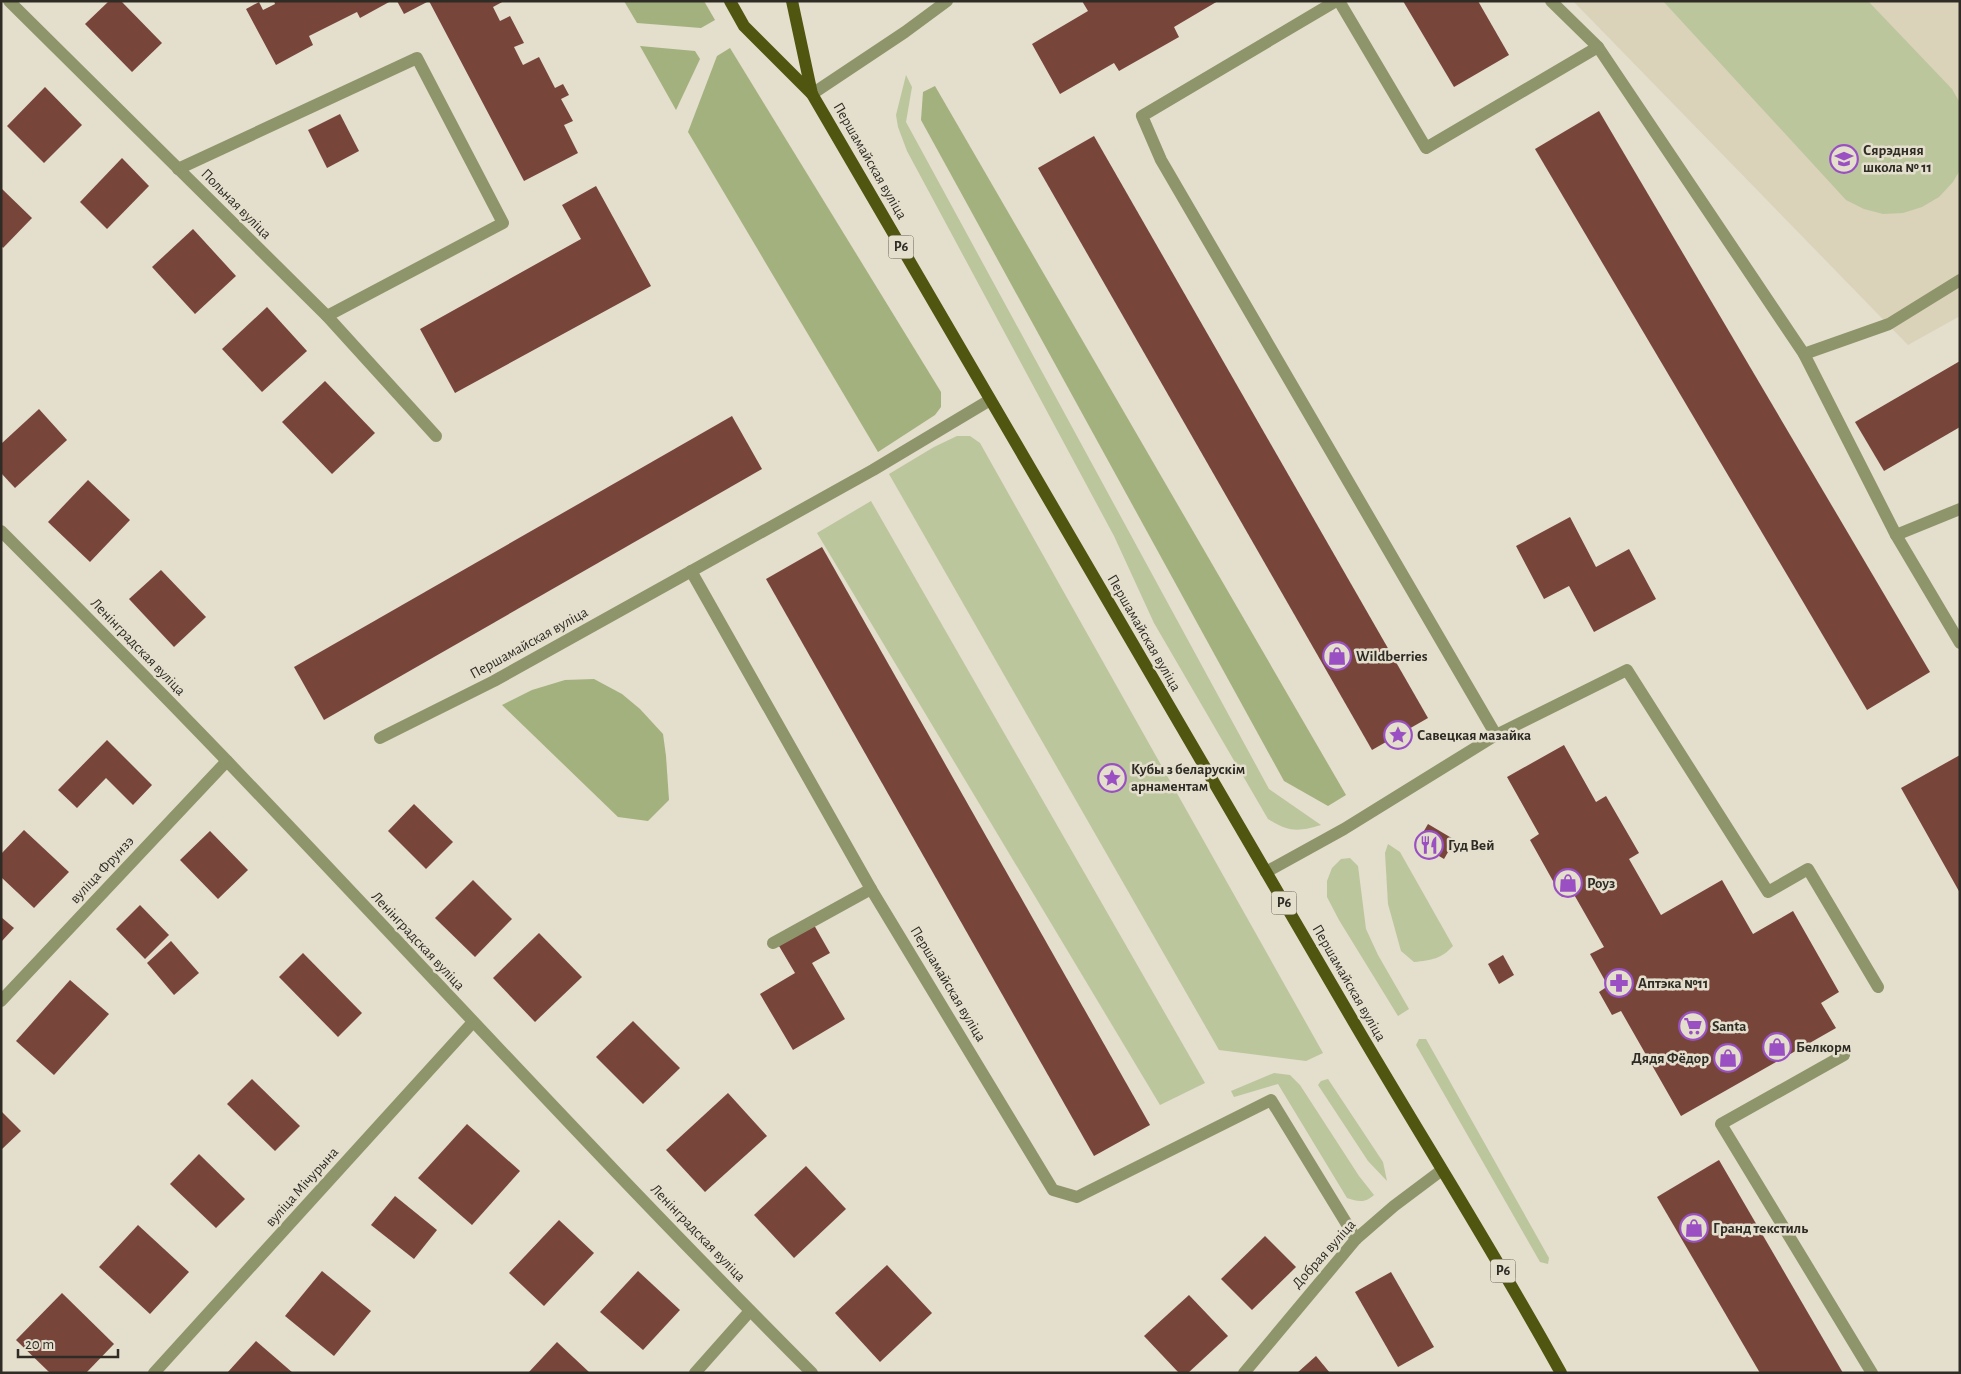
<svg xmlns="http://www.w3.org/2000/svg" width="1961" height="1374" viewBox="0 0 1961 1374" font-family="'Alegreya Sans',sans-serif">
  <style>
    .built { fill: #dad2b9 }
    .green { fill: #bbc69d }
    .forest { fill: #a3b17e }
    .building { fill: #78453b }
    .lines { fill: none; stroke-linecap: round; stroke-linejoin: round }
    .service { stroke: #8f956b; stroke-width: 12 }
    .minor { stroke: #8f956b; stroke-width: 12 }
    .tertiary { stroke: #8f956b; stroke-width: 12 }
    .primary { stroke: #50560f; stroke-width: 12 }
    .labels { text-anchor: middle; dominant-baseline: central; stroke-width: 5; stroke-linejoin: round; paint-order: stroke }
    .shield { fill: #e4decc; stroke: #656157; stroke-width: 1 }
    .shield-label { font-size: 14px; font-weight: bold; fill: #2e2c25 }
    .poi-label { font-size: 15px; font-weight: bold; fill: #2e2c25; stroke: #e4decc; text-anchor: start }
    .street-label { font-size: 15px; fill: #2e2c25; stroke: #e4decc }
  </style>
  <rect width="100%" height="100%" fill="#e4decc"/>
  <!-- built -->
  <polygon class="built" points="1573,1 1960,1 1960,316 1908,345"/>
  <!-- green -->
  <g class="green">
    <polygon points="1663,1 1868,1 1952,89 1960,103 1960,170 1953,182 1939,197 1922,207 1903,213 1883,214 1864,209 1846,200"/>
    <path d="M906,75L912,87L906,122L1269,789L1321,825C1298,832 1289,832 1268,819L1154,623L1114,536L907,151L898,127L896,115Z"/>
    <polygon points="957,436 970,436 980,443 1323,1053 1306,1061 1219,1050 889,474 934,447"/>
    <polygon points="871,501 1205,1083 1160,1105 817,533"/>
    <path d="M1388,844L1400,852L1453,946C1441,959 1432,960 1414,962L1401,951L1388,904L1385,853Z"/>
    <polygon points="1350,858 1358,866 1366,929 1378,955 1409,1009 1398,1016 1339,920 1327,897 1327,881 1332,868 1341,859"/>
    <polygon points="1419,1039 1426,1039 1549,1258 1548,1264 1540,1262 1416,1045"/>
    <path d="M1274,1073L1290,1075L1300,1085L1359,1176L1374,1195C1365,1203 1359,1202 1347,1198L1278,1084L1234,1097L1231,1091Z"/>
    <polygon points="1328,1079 1383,1162 1387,1181 1368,1161 1318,1085 1321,1081"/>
  </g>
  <!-- forest -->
  <g class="forest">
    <polygon points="624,1 704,1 715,20 701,28 637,23"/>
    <polygon points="640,46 695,51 700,59 676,110"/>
    <polygon points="730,48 941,392 941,407 935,415 878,452 688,132 717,56"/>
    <polygon points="935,86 1346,795 1328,806 1284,781 921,120 923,92"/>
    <polygon points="594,679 622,694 640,709 663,734 666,756 669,800 648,821 618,817 502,705 532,690 565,680"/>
  </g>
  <!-- building -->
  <g class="building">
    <polygon points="109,1 121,1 162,43 132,72 85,24"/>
    <polygon points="274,1 391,1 360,18 357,12 309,36 313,45 276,65 246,9 259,2 263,10 275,4"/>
    <polygon points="397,1 429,1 404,14"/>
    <polygon points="429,1 504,1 493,7 500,21 510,16 524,43 514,47 523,65 539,57 555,88 563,84 569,95 561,99 573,121 564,125 578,153 524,181"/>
    <polygon points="1082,1 1218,1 1174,27 1179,37 1119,71 1114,63 1060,94 1032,44 1088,11"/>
    <polygon points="1403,1 1478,1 1509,55 1454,87"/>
    <polygon points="45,87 82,125 44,163 7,126"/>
    <polygon points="1599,111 1930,672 1867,710 1535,149"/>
    <polygon points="340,114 359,151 327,168 308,130"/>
    <polygon points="1094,136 1428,718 1372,750 1038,168"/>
    <polygon points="122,158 149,186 107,229 80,202"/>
    <polygon points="596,186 651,286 455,393 420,329 581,239 562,205"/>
    <polygon points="1,188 32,218 3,248 1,245"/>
    <polygon points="193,229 236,276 195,314 152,267"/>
    <polygon points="267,307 307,351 262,392 222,349"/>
    <polygon points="1960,361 1960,427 1884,471 1855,422"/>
    <polygon points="325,381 375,433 332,474 282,422"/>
    <polygon points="39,409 67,440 15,488 1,473 1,444"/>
    <polygon points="732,416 762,469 324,720 294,667"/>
    <polygon points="88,480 130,520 90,562 48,522"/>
    <polygon points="1570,517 1596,567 1629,549 1656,599 1594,632 1569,586 1544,599 1516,546"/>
    <polygon points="822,547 1150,1125 1094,1156 766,579"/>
    <polygon points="161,570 206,617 174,647 129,599"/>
    <polygon points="107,740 152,785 133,805 106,778 77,808 58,790"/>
    <polygon points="1564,745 1596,802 1606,796 1639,853 1629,859 1661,915 1722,880 1753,934 1793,911 1839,992 1821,1003 1836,1028 1681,1116 1621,1011 1612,1015 1599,992 1608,986 1590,954 1604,947 1572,891 1562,897 1530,840 1539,834 1507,777"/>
    <polygon points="1960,755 1960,893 1901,788"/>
    <polygon points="414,804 453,842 426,869 388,831"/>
    <polygon points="1428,824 1455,840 1444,859 1417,843"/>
    <polygon points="24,830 69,872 34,908 1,877 1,854"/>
    <polygon points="210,831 248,870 218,899 180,860"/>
    <polygon points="473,880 512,919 475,957 435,918"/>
    <polygon points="140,905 169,935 145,959 116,929"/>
    <polygon points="1,917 14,928 1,942"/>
    <polygon points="814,925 830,953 812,963 845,1019 793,1050 760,994 795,973 779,946"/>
    <polygon points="539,933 582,977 535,1022 493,978"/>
    <polygon points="171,941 199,973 174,995 147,963"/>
    <polygon points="303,953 362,1013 338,1037 279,977"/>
    <polygon points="1503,955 1514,975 1499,984 1488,964"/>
    <polygon points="70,980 109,1014 54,1075 16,1041"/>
    <polygon points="633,1021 680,1068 643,1104 596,1057"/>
    <polygon points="252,1079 300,1126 275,1151 227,1104"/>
    <polygon points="728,1093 767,1136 705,1192 666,1150"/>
    <polygon points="1,1111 21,1131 1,1150"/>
    <polygon points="467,1124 520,1171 472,1225 418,1178"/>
    <polygon points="199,1154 245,1199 216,1228 170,1184"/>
    <polygon points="1719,1160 1843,1373 1760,1373 1657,1197"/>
    <polygon points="806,1166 846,1209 794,1258 754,1215"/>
    <polygon points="395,1196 437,1230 414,1259 371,1225"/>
    <polygon points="559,1220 594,1253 544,1306 509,1273"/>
    <polygon points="138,1225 189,1272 150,1314 99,1267"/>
    <polygon points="1265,1236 1296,1267 1252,1310 1221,1279"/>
    <polygon points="887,1265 932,1313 880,1362 835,1313"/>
    <polygon points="322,1271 371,1311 334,1356 285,1316"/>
    <polygon points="638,1271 680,1310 643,1350 600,1312"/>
    <polygon points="1391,1272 1434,1347 1398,1367 1355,1292"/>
    <polygon points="62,1293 114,1344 86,1373 50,1373 16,1340"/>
    <polygon points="1189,1295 1228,1336 1188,1373 1179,1373 1144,1336"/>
    <polygon points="256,1341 293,1373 227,1373"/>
    <polygon points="557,1342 590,1373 528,1373"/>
    <polygon points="1316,1356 1330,1373 1297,1373"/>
  </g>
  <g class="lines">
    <!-- service -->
    <g class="service">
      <polyline points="1339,1 1426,148 1598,47"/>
      <polyline points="1551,1 1598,47 1804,354 1896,535 1960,509"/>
      <polyline points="178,169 417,58 503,223 327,316"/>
      <polyline points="1804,354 1889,324 1960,280"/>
      <polyline points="1896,535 1960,643"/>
      <polyline points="1496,735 1627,670 1768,892 1808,869 1878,987"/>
      <polyline points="1266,872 1344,829 1496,735 1161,160 1142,116 1336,1"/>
      <polyline points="773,943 871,889"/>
      <polyline points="1844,1055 1721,1124 1872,1373"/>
    </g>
    <!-- minor -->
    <g class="minor">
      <polyline points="9,1 327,316 436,436"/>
      <polyline points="691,571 871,889 1053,1190 1077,1197 1271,1100 1356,1239"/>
      <polyline points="380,738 494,681 873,470 990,400"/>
      <polyline points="1,1001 227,761"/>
      <polyline points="154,1373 473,1022"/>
      <polyline points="695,1373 750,1311"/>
    </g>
    <!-- tertiary -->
    <g class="tertiary">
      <polyline points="812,94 905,32 947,1"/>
      <path d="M1,531C77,607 153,684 227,761C422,965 612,1173 812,1373"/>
      <polyline points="1244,1373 1356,1239 1394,1206 1442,1170"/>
    </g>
    <!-- primary -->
    <g class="primary">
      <path d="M730,1L744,26L812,94C991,401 1170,707 1349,1014C1419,1134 1494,1251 1561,1373"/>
      <polyline points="792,1 812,94"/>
    </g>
  </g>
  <!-- icons -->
  <defs>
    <symbol id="school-ring" viewBox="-11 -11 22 22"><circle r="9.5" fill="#e4decc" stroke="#9a50c3" stroke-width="1.5"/><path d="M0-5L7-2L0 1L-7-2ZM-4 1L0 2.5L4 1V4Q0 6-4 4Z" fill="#9a50c3"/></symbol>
    <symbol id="shop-ring" viewBox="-11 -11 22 22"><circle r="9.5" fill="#e4decc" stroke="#9a50c3" stroke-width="1.5"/><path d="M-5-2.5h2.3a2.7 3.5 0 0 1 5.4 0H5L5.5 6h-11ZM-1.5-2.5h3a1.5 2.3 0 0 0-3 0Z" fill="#9a50c3"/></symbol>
    <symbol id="sight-ring" viewBox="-11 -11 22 22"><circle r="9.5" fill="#e4decc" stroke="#9a50c3" stroke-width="1.5"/><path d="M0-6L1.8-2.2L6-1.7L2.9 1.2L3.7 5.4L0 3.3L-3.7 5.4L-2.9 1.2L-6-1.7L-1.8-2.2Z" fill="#9a50c3"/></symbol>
    <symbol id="restaurant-ring" viewBox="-11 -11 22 22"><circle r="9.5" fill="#e4decc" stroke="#9a50c3" stroke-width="1.5"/><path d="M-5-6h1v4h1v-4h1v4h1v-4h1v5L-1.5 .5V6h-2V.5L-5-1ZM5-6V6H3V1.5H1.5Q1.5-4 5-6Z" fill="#9a50c3"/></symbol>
    <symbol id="pharmacy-ring" viewBox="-11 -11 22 22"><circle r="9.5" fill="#e4decc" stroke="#9a50c3" stroke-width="1.5"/><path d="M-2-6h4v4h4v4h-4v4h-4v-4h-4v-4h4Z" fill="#9a50c3"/></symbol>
    <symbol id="supermarket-ring" viewBox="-11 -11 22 22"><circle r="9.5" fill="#e4decc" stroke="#9a50c3" stroke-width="1.5"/><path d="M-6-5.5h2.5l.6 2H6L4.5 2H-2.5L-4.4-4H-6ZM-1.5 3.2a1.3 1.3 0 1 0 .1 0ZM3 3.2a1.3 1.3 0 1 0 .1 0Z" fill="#9a50c3"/></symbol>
  </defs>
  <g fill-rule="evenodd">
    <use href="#school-ring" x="1828" y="143" width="32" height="32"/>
    <use href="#shop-ring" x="1321" y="640" width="32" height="32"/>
    <use href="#sight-ring" x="1382" y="719" width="32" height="32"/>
    <use href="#sight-ring" x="1096" y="762" width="32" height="32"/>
    <use href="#restaurant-ring" x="1413" y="829" width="32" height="32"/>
    <use href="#shop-ring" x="1552" y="867" width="32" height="32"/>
    <use href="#pharmacy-ring" x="1603" y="967" width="32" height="32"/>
    <use href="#supermarket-ring" x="1677" y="1010" width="32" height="32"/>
    <use href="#shop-ring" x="1761" y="1031" width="32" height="32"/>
    <use href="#shop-ring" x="1712" y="1042" width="32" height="32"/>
    <use href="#shop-ring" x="1678" y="1212" width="32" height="32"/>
  </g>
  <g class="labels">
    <!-- shield labels -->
    <g class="shield">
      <rect x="888.5" y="235.5" width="25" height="23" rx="4"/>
      <rect x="1271.5" y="891.5" width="25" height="23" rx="4"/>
      <rect x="1490.5" y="1259.5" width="25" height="23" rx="4"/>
    </g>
    <g class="shield-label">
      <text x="901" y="247">Р6</text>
      <text x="1284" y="903">Р6</text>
      <text x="1503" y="1271">Р6</text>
    </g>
    <!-- poi labels -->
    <g class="poi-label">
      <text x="1863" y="150">Сярэдняя<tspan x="1863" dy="17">школа № 11</tspan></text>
      <text x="1356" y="656">Wildberries</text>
      <text x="1417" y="735">Савецкая мазайка</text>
      <text x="1131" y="769">Кубы з беларускім<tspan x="1131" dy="17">арнаментам</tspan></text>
      <text x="1448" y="845">Гуд Вей</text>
      <text x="1587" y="883">Роуз</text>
      <text x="1638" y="983">Аптэка №11</text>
      <text x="1712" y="1026">Santa</text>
      <text x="1796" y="1047">Белкорм</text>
      <text x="1709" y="1058" text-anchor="end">Дядя Фёдор</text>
      <text x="1713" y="1228">Гранд текстиль</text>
    </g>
    <!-- street labels -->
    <g class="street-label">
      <text transform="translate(870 161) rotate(60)">Першамайская вуліца</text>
      <text transform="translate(236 204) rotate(45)">Польная вуліца</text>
      <text transform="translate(1144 633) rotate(60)">Першамайская вуліца</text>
      <text transform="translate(529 643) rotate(-29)">Першамайская вуліца</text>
      <text transform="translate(138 647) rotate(46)">Ленінградская вуліца</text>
      <text transform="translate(102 870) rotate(-47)">вуліца Фрунзэ</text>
      <text transform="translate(418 941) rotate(47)">Ленінградская вуліца</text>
      <text transform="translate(1349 983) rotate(60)">Першамайская вуліца</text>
      <text transform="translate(948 984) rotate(59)">Першамайская вуліца</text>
      <text transform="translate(302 1187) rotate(-48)">вуліца Мічурына</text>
      <text transform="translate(698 1233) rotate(46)">Ленінградская вуліца</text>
      <text transform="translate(1324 1254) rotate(-48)">Добрая вуліца</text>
    </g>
  </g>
  <!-- border -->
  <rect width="1961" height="1374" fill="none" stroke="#2e2c25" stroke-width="5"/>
  <!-- scale -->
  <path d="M18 1349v8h100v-8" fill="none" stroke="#2e2c25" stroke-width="2.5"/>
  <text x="25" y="1349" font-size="15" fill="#2e2c25" stroke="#e4decc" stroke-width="4" paint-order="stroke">20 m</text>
</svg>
